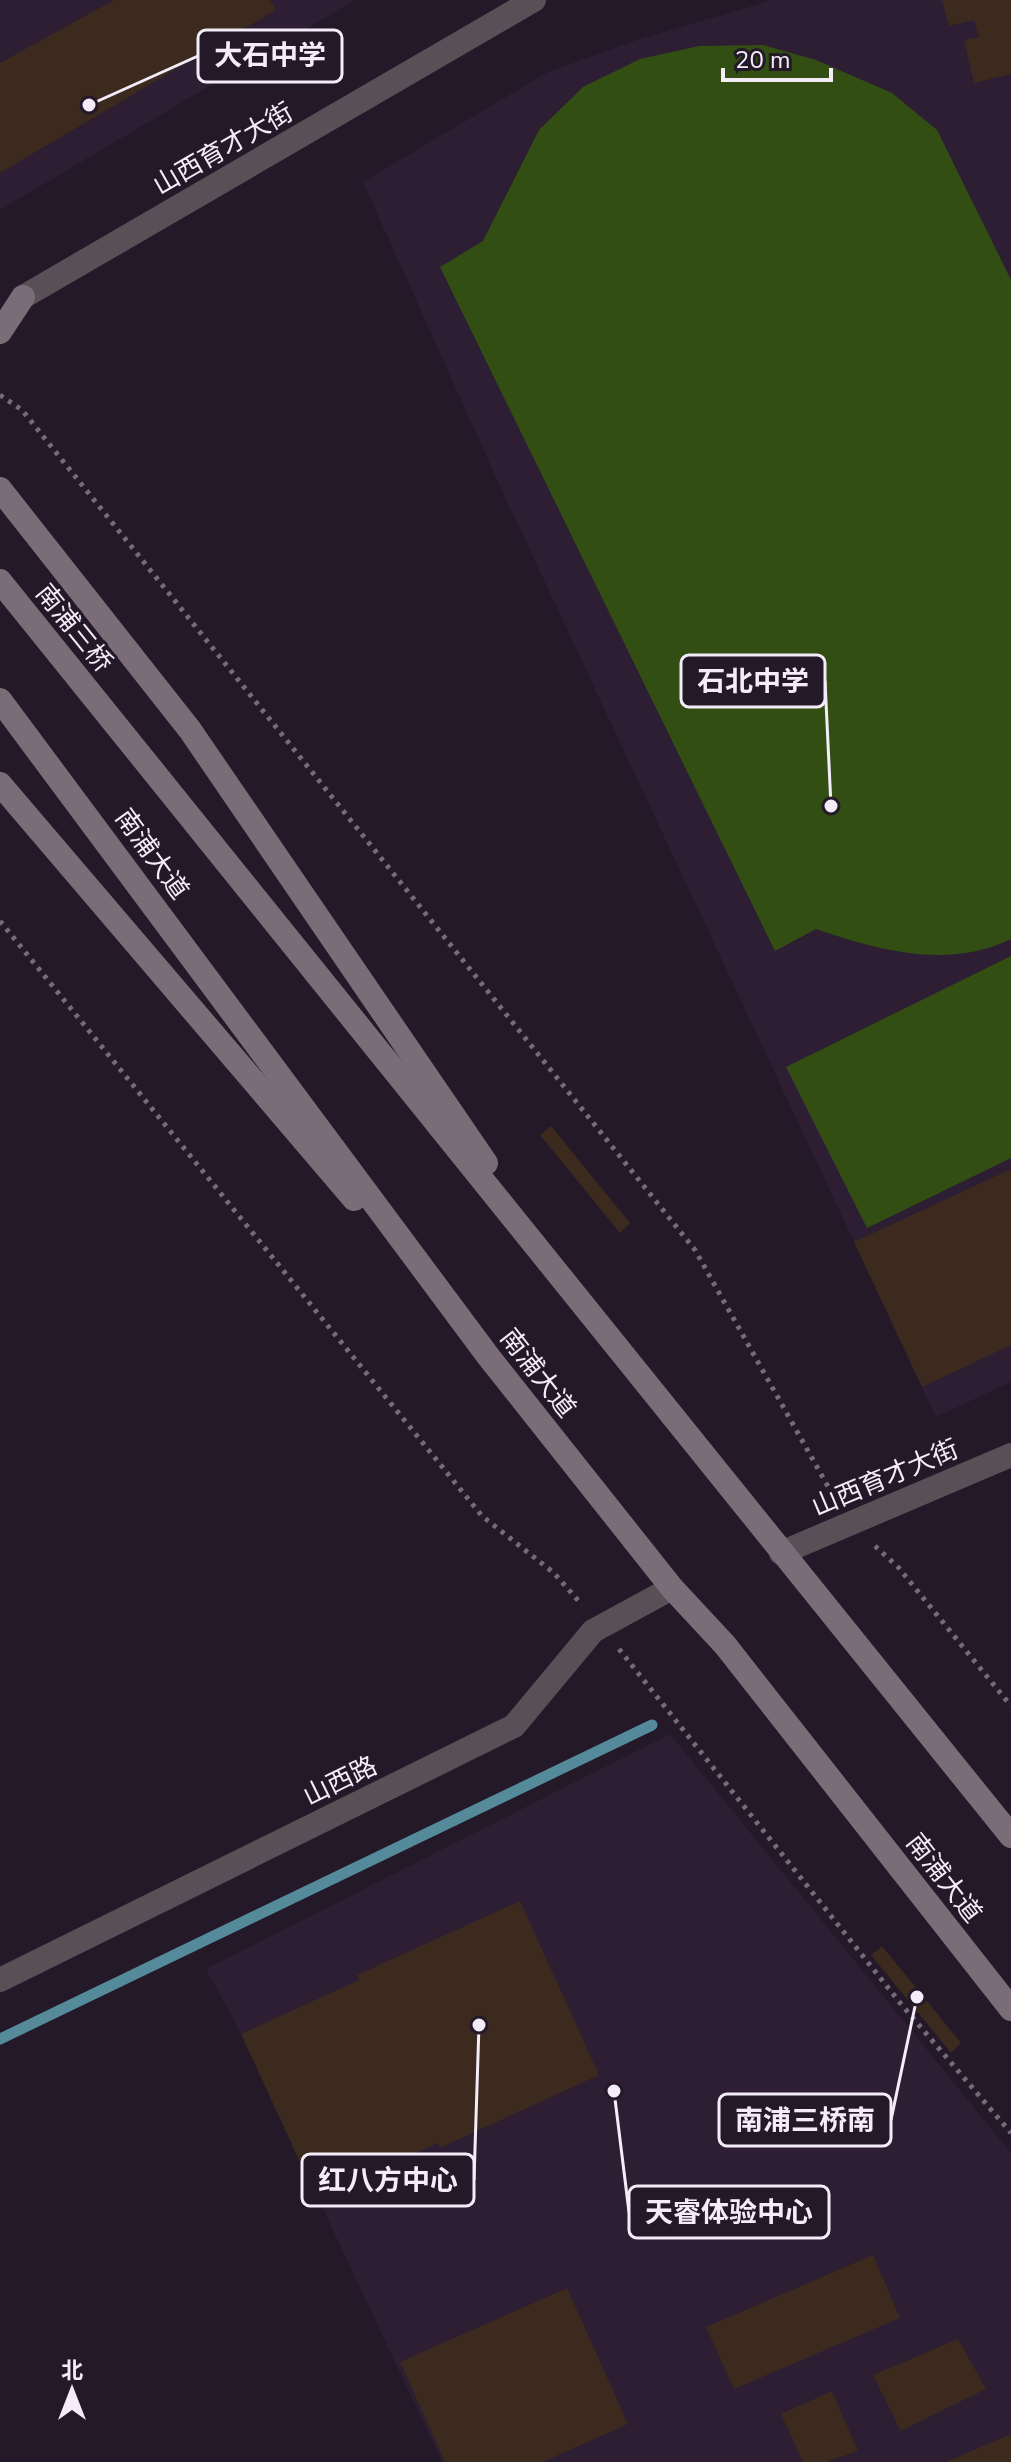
<svg xmlns="http://www.w3.org/2000/svg" width="1011" height="2462" viewBox="0 0 1011 2462" font-family="'Nunito Sans','Noto Sans SC',sans-serif">
  <style>
    .built { fill: #2d1e34 }
    .green { fill: #334e12 }
    .lines { fill: none; stroke-linecap: round; stroke-linejoin: round }
    .stream { stroke: #548a9a; stroke-width: 11 }
    .building { fill: #3b2a1d }
    .path { stroke: #756c7b; stroke-width: 5; stroke-dasharray: 4 6; stroke-linecap: butt }
    .minor { stroke: #595057; stroke-width: 24 }
    .tertiary { stroke: #595057; stroke-width: 24 }
    .secondary { stroke: #7b6d77; stroke-width: 24 }
    .labels { text-anchor: middle; dominant-baseline: central; stroke-width: 6; stroke-linejoin: round; paint-order: stroke }
    .street-label { font-size: 26px; fill: #f4edf9; stroke: #231929 }
    .leader { fill: none; stroke: #f4edf9; stroke-width: 3 }
    .callout-dot { fill: #f4edf9; stroke: #231929; stroke-width: 3 }
    .callout { fill: #231929; stroke: #f4edf9; stroke-width: 3 }
    .callout-label { font-size: 28px; text-anchor: middle; font-weight: bold; fill: #f4edf9 }
  </style>
  <rect width="100%" height="100%" fill="#231929"/>
  <!-- built -->
  <g class="built">
    <polygon points="0,0 355,0 0,210"/>
    <polygon points="772,0 1011,0 1011,1382 936,1417 498,482 363,182 548,72 634,41"/>
    <polygon points="670,1734 1011,2153 1011,2462 442,2462 238,2028 206,1969"/>
  </g>
  <!-- green -->
  <g class="green">
    <path d="M763,45L816,60L892,93L937,130L1011,280V939C948,970 878,950 816,929L775,951L440,267L483,241L539,130L583,87L640,59L699,46Z"/>
    <polygon points="1011,956 1011,1158 867,1228 786,1067"/>
  </g>
  <g class="lines">
    <!-- stream -->
    <polyline class="stream" points="0,2039 652,1725"/>
  </g>
  <!-- building -->
  <g class="building">
    <polygon points="114,0 270,0 276,10 0,173 0,63"/>
    <polygon points="942,0 1011,0 1011,74 974,83 964,40 979,37 974,20 949,26"/>
    <polygon points="551,1126 630,1223 620,1233 540,1135"/>
    <polygon points="1011,1169 1011,1345 922,1387 854,1242"/>
    <polygon points="520,1901 599,2075 440,2148 438,2143 316,2197 241,2034 359,1980 357,1975"/>
    <polygon points="882,1946 961,2043 951,2053 871,1955"/>
    <polygon points="873,2255 900,2318 734,2389 706,2327"/>
    <polygon points="567,2288 628,2424 543,2462 445,2462 400,2362"/>
    <polygon points="958,2339 986,2389 901,2431 873,2375"/>
    <polygon points="832,2391 858,2451 826,2462 803,2462 781,2414"/>
    <polygon points="1011,2434 1011,2462 946,2462"/>
  </g>
  <g class="lines">
    <!-- path -->
    <g class="path">
      <polyline points="0,395 22,410 695,1250 835,1499"/>
      <polyline points="0,921 482,1516 554,1573 582,1605"/>
      <polyline points="875,1546 898,1567 1011,1706"/>
      <polyline points="619,1649 901,2004 1011,2133"/>
    </g>
    <!-- minor -->
    <g class="minor">
      <polyline points="23,297 534,0"/>
      <polyline points="0,1980 514,1726 593,1631 672,1588"/>
    </g>
    <!-- tertiary -->
    <polyline class="tertiary" points="781,1553 1011,1455"/>
    <!-- secondary -->
    <g class="secondary">
      <polyline points="0,332 23,297"/>
      <polyline points="0,489 190,730 486,1163"/>
      <polyline points="0,581 1011,1836"/>
      <polyline points="0,700 488,1356 672,1588 725,1645 1011,2009"/>
      <polyline points="0,784 354,1199"/>
    </g>
  </g>
  <g class="labels">
    <!-- street labels -->
    <g class="street-label">
      <text transform="translate(223 149) rotate(-30)">山西育才大街</text>
      <text transform="translate(74 628) rotate(51)">南浦三桥</text>
      <text transform="translate(152 854) rotate(54)">南浦大道</text>
      <text transform="translate(538 1373) rotate(52)">南浦大道</text>
      <text transform="translate(885 1478) rotate(-23)">山西育才大街</text>
      <text transform="translate(340 1781) rotate(-26)">山西路</text>
      <text transform="translate(944 1878) rotate(52)">南浦大道</text>
    </g>
  </g>
  <!-- callouts -->
  <path class="leader" d="M89 105L198 56M831 806L825 681M917 1997L891 2120M479 2025L474 2180M614 2091L629 2212"/>
  <g class="callout-dot">
    <circle cx="89" cy="105" r="8"/>
    <circle cx="831" cy="806" r="8"/>
    <circle cx="917" cy="1997" r="8"/>
    <circle cx="479" cy="2025" r="8"/>
    <circle cx="614" cy="2091" r="8"/>
  </g>
  <g class="callout">
    <rect x="198" y="30" width="144" height="52" rx="8"/>
    <rect x="681" y="655" width="144" height="52" rx="8"/>
    <rect x="719" y="2094" width="172" height="52" rx="8"/>
    <rect x="302" y="2154" width="172" height="52" rx="8"/>
    <rect x="629" y="2186" width="200" height="52" rx="8"/>
  </g>
  <g class="callout-label">
    <text x="270" y="65">大石中学</text>
    <text x="753" y="691">石北中学</text>
    <text x="805" y="2130">南浦三桥南</text>
    <text x="388" y="2190">红八方中心</text>
    <text x="729" y="2222">天睿体验中心</text>
  </g>
  <!-- north arrow -->
  <g transform="translate(72 2390)" stroke="#231929" stroke-width="6" paint-order="stroke">
  <path d="M0-6L14 30L0 20L-14 30Z" fill="#f4edf9"/>
  <text y="-12" font-size="22" font-weight="bold" text-anchor="middle" fill="#f4edf9">北</text>
  </g>
  <!-- scale -->
  <path d="M723 68v12h108v-12" fill="none" stroke="#f4edf9" stroke-width="4"/>
  <text x="735" y="68" font-size="24" fill="#f4edf9" stroke="#231929" stroke-width="6" paint-order="stroke">20 m</text>
</svg>
